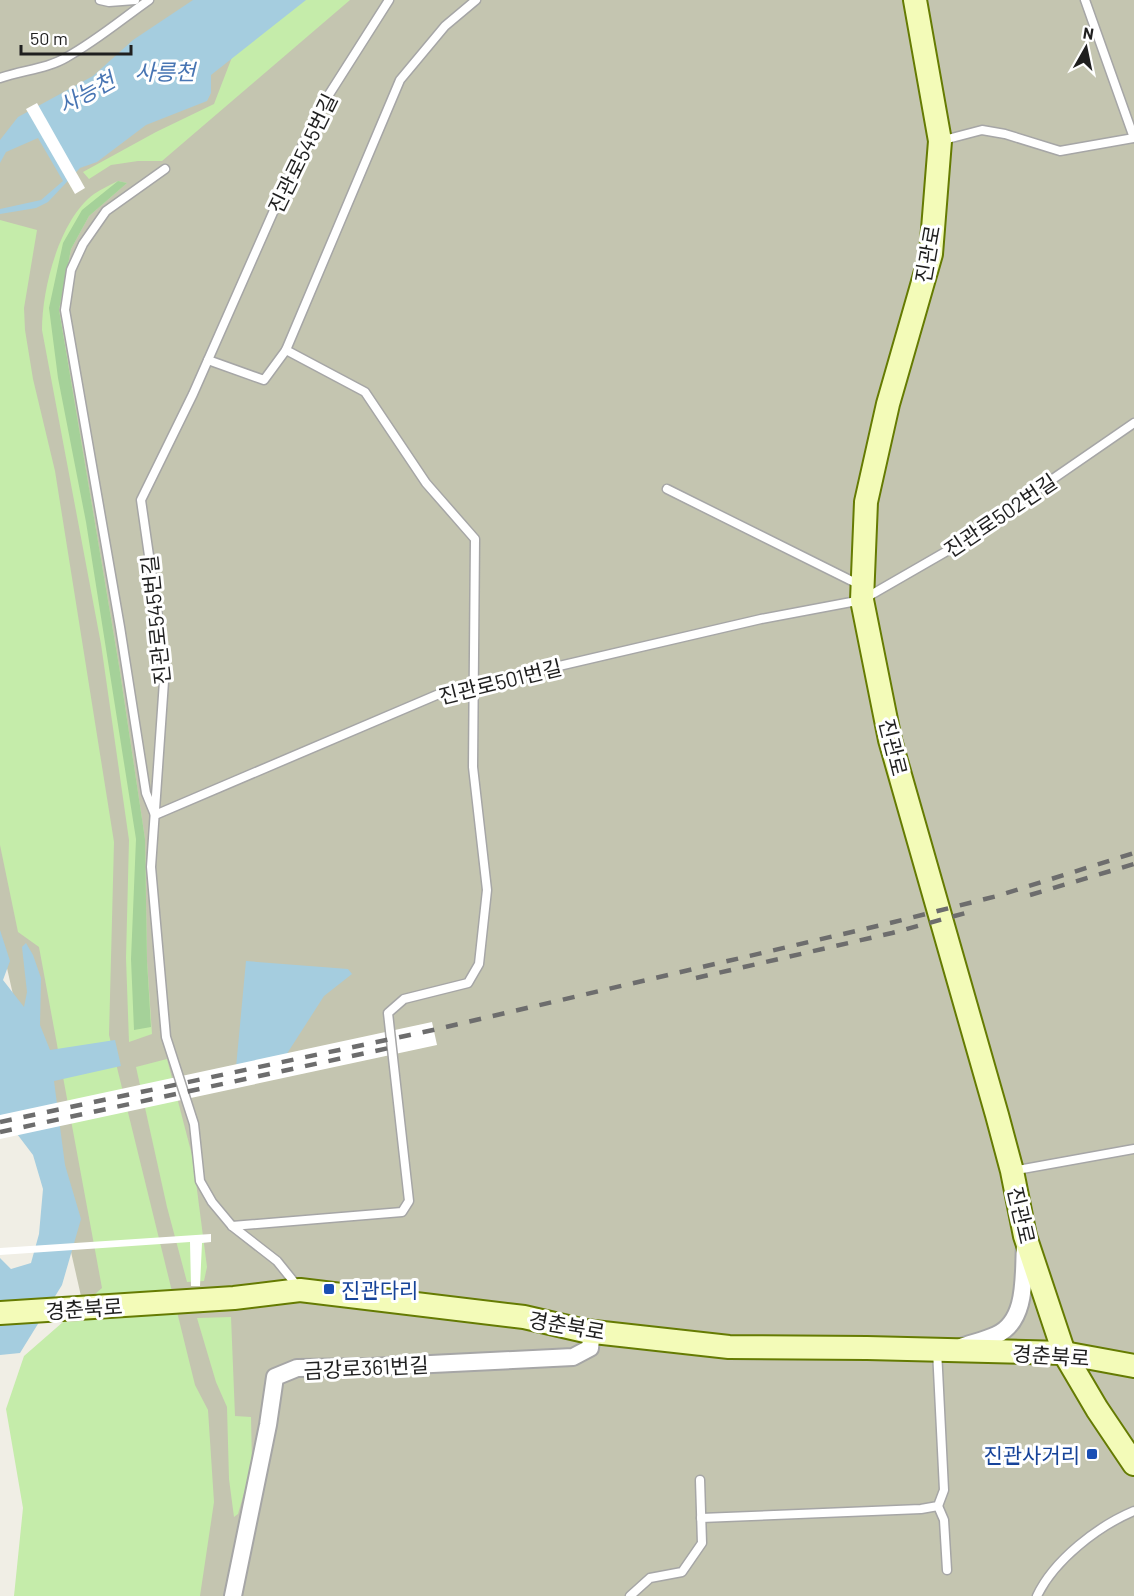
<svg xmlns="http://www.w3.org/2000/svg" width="1134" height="1596" viewBox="0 0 1134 1596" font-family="Barlow,'Noto Sans KR',sans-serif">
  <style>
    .construction { fill: #c4c5b0 }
    .grass { fill: #c5ecaa }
    .forest { fill: #a5d199 }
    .water { fill: #a5cddf }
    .pier { fill: #fff }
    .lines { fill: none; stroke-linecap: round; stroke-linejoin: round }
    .lane-casing { stroke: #a6a6a6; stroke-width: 11 }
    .street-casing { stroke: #a6a6a6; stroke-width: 20 }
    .secondary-casing { stroke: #657b02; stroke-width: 26 }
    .lane { stroke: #fff; stroke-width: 8 }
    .street { stroke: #fff; stroke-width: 16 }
    .secondary { stroke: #f3fbb8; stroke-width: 22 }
    .rail { stroke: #6d6d6d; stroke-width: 4.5; stroke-dasharray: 12 12; stroke-linecap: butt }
    .transit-dot { fill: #1a4fb4; stroke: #fff; stroke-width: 2 }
    .labels { text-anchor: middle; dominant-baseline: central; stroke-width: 6; stroke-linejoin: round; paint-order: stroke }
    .street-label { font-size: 21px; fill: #1f1f1f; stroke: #fff }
    .transit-label { font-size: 21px; fill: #164399; stroke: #fff; text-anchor: start }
    .water-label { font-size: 22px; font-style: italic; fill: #4875b3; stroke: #fff }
  </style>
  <rect width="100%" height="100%" fill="#f0eee5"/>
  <!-- construction -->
  <polygon class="construction" points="0,0 1134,0 1134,1596 110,1596 122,1478 0,937"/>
  <!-- grass -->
  <g class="grass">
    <polygon points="254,0 350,0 162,161 138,161 111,165 89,179 83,172 156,132 214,104"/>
    <path d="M118,181L127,183L89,216L71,249L59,310L119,666L145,839L147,961L152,1034L129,1042L126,958L129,840L101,644L42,330C42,289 59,220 94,194C101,189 110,185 118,181Z"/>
    <polygon points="0,220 37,230 24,308 25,330 33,379 55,471 114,842 109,1035 195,1385 208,1410 214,1502 200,1596 14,1596 23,1508 6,1409 24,1356 102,1288 39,947 18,932 0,845"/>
    <polygon points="167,1059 193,1159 207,1267 204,1281 187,1282 167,1207 136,1067"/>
    <polygon points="231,1317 235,1416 251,1417 252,1465 238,1514 234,1517 229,1479 227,1407 216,1382 197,1318"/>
  </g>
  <!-- forest -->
  <polygon class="forest" points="118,181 127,183 89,216 71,249 59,310 119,666 145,839 147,961 151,1027 134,1030 131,959 136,839 86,522 58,378 49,308 63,243 82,210"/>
  <!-- water -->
  <g class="water">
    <polygon points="193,0 306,0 211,75 211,93 207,101 146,125 97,162 80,168 48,202 36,208 0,214 0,209 41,200 63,181 38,138 6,152 0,163 0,140 18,117 93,76 133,40"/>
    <polygon points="0,930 10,961 3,980 24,1007 27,992 22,947 26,943 33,955 41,978 40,1025 50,1050 115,1040 121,1066 54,1081 65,1165 81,1219 62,1285 20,1353 0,1355 0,1258 11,1269 31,1263 39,1234 43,1189 33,1155 11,1126 0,1128"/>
    <polygon points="246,961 348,969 352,974 324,996 272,1077 235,1078"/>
  </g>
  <!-- pier -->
  <g class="pier">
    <polygon points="37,103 85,188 75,194 26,109"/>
    <polygon points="432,1022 437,1045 0,1139 0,1115"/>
    <polygon points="211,1234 211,1242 202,1243 200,1286 191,1286 190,1242 0,1255 0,1248"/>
  </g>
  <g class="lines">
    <defs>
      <g id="lane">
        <polyline points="100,0 109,2 135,0"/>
        <polyline points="1085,0 1134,138"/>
        <path d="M0,78C22,70 47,69 67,57C96,41 122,19 149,0"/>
        <polyline points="940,141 982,130 1005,134 1060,151 1134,138"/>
        <polyline points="165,169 106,211 83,244 71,270 65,310 120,627 146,793 155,815 439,694 761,619 862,600 954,547 1134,423"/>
        <polyline points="208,360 264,380 286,350 400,80 445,26 476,0"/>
        <polyline points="667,489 860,585"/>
        <polyline points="1012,1171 1134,1149"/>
        <polyline points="232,1226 402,1212 409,1201 388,1013 404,999 468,983 479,964 487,890 473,767 475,539 426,483 365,392 286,350"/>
        <polyline points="298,1287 277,1261 232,1226 212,1202 200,1181 194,1124 166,1037 151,867 165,667 141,500 193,394 316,115 389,0"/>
        <polyline points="938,1506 944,1520 947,1570"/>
        <polyline points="701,1518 921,1509 938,1506 944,1490 937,1350"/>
        <polyline points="630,1596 650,1578 682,1572 702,1543 700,1480"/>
        <path d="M1037,1596C1054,1560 1098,1526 1134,1511"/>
      </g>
      <g id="street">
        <path d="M961,1347C972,1343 985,1340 996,1335C1028,1321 1023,1274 1025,1246"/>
        <polyline points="233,1596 268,1425 275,1377 297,1368 371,1367 573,1357 590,1348 592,1331"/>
      </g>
      <g id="secondary">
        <polyline points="915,0 940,141 931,254 888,404 866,502 862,600 890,740 997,1115 1012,1171 1025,1236 1064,1353 1097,1409 1134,1464"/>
        <polyline points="0,1313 234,1298 300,1290 524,1317 585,1331 729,1347 867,1348 1064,1353 1134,1366"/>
      </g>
    </defs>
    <!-- lane casing -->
    <use href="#lane" class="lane-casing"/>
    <!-- street casing -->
    <use href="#street" class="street-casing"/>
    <!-- secondary casing -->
    <use href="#secondary" class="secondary-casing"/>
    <!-- lane -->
    <use href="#lane" class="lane"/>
    <!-- street -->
    <use href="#street" class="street"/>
    <!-- secondary -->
    <use href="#secondary" class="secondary"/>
    <!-- rail -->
    <g class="rail">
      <polyline points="1030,895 1134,864"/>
      <polyline points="696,978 892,933 973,911"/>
      <polyline points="0,1122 433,1030 890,923 997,896 1134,853"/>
      <polyline points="0,1132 389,1048"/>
    </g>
  </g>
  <!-- markers -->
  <g class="transit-dot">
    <rect x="323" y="1283" width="12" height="12" rx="3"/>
    <rect x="1086" y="1448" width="12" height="12" rx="3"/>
  </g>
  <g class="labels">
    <!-- street labels -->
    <g class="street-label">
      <text transform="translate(302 153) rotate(-64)">진관로545번길</text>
      <text transform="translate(927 254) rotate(-80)">진관로</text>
      <text transform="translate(1000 515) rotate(-34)">진관로502번길</text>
      <text transform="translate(155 620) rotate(-96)">진관로545번길</text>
      <text transform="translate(500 681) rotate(-14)">진관로501번길</text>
      <text transform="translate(894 747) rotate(76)">진관로</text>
      <text transform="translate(1022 1215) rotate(77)">진관로</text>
      <text transform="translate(84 1308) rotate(-4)">경춘북로</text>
      <text transform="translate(567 1325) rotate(10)">경춘북로</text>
      <text transform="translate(1051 1355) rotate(4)">경춘북로</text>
      <text transform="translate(366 1367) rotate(-3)">금강로361번길</text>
    </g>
    <!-- transit labels -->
    <g class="transit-label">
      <text x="341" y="1289">진관다리</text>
      <text x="1080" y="1454" text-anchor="end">진관사거리</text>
    </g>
    <!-- water labels -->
    <g class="water-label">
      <text x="165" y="71">사릉천</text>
      <text transform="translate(86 92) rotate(-29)">사능천</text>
    </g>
  </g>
  <!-- north arrow -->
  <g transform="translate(1086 48) rotate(9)" stroke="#ffffff" stroke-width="4.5" paint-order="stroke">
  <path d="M0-4.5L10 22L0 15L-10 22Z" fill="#1f1f1f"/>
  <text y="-9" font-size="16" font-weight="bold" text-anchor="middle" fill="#1f1f1f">N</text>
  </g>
  <!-- scale -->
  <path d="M21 45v9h110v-9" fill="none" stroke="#1f1f1f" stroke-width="3"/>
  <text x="30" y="45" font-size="18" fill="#1f1f1f" stroke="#ffffff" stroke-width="4.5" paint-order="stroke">50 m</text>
</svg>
